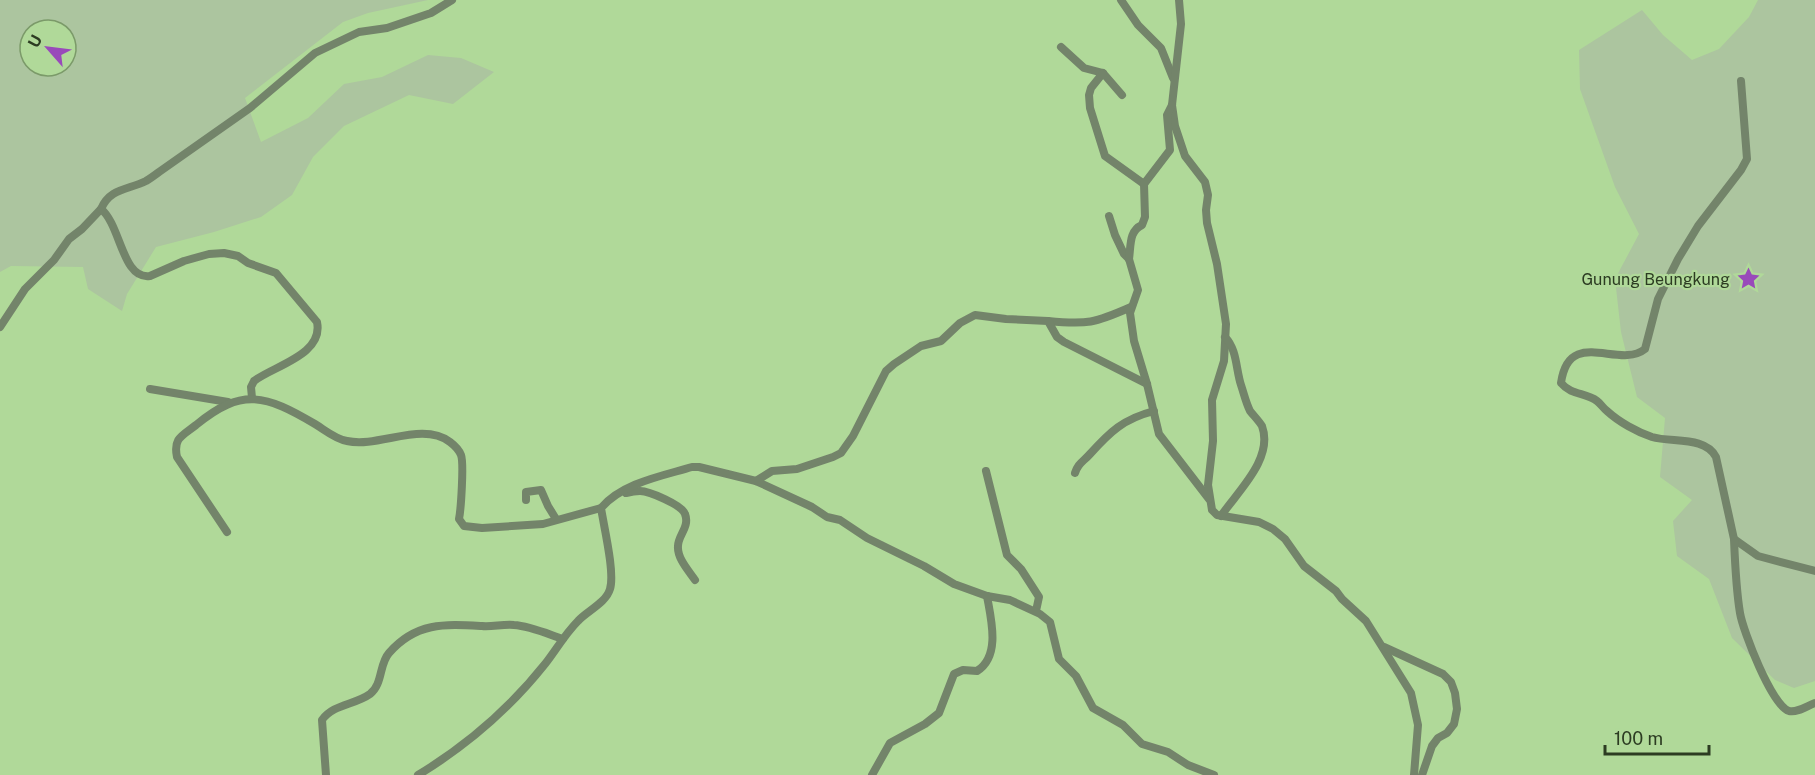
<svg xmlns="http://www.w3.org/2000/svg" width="1815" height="775" viewBox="0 0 1815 775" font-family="'Public Sans',sans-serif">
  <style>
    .green { fill: #acc59f; fill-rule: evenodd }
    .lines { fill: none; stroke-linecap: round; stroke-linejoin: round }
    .minor { stroke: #73846a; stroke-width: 8 }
    .labels { text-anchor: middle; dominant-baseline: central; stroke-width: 4.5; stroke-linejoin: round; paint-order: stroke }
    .poi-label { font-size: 16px; fill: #2c3c22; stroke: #b0d999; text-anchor: end }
  </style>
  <rect width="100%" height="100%" fill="#b0d999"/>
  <!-- green -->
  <g class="green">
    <path d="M0,0H428L368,13L343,22L245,98L261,142L308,118L344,84L382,77L428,55L461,58L494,72L453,104L409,95L344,126L313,157L292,195L261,217L214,232L156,247L127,294L122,311L88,289L83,267L11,266L0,272ZM30,30H66V66H30Z"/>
    <polygon points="1758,0 1815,0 1815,681 1794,688 1775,680 1732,638 1709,579 1677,556 1673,521 1692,500 1660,477 1665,418 1637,397 1621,332 1615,279 1639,234 1615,187 1580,89 1579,50 1642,10 1663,35 1692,60 1719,49 1749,17"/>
  </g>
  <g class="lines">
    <!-- minor -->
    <g class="minor">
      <polyline points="1121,0 1138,25 1161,48 1173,78"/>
      <polyline points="1179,0 1181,24 1172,105 1175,126 1185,156 1205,182 1208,195 1206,210 1207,223 1217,264 1226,324 1224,361 1212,400 1213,441 1208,485 1212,510 1217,515 1259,522 1273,529 1285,539 1304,566 1336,591 1342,599 1366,621 1411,693 1418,725 1414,775"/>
      <polyline points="1061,47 1084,68 1103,73 1091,88 1089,95 1090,108 1105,156 1144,184"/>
      <polyline points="1103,73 1122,95"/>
      <path d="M1741,81L1747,159L1741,170L1698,226L1678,259L1658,299L1645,349C1619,370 1569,326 1561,383C1572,396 1585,392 1597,401C1601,404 1603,408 1607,411C1619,422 1637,432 1652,437C1672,443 1705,436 1716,457L1734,539L1758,556L1815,571"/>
      <polyline points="1109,216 1115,235 1124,254 1129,259 1138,290 1130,313 1134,341 1147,384 1159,434 1209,499"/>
      <path d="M1129,259C1131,245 1129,231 1142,225L1145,217L1144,184L1170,150L1167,115L1172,105"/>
      <path d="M1048,321C1087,325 1095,323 1131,307"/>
      <polyline points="0,327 25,289 54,260 69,239 82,229 101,209"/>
      <polyline points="150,389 228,402"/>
      <path d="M252,398L251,387L254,381C273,366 324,355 317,322L276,273L248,263L238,256L224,253L209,254L184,261L150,276C122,280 121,225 101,209C110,188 128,190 146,181C151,178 155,175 159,172L250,108L315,53L359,32L387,28L431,13L452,0"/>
      <polyline points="986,471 1007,555 1021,569 1039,597 1036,611"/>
      <path d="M1075,473C1078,463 1083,462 1090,454C1110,432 1123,419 1154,411"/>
      <polyline points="756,481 772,471 797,469 833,457 841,453 853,436 886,371 894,364 921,346 941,341 960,323 975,315 1006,319 1048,321 1057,337 1064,342 1147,384"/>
      <path d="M626,493C630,492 635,491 640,491C649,491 682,505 685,514C690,527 678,535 678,546C677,558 688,570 695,580"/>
      <polyline points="526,500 526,492 541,490 548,506 556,519"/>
      <path d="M1221,516C1237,492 1274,459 1262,426C1259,421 1254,416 1250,411C1246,403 1244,394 1241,385C1236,370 1237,349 1225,337"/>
      <path d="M227,532L177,457C173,438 182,436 196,425C242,387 266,395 315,424C325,430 335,439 347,441C379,448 422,421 450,442C454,445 459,450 461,455C464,463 461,509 459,519L464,526L482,528L543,524L601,508"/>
      <path d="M1734,539C1735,564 1736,589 1740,613C1743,631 1772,706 1789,711C1797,713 1807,706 1815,703"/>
      <polyline points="1384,647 1443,674 1451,682 1455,693 1457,709 1454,724 1447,733 1438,738 1432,746 1422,775"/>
      <path d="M326,775L322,720C333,704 355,705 370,694C383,684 379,664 389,653C416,622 445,624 482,626C492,627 503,624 514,625C530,626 548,634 563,639"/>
      <path d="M418,775C466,746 510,708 545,664C556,650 565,634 578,621C587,611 606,603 610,589C615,573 604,527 601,508C622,483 662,476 692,467H699L756,481L812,507L827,517L840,520L867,538L924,566L954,584L987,596L1010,600L1040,614L1050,622L1059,659L1076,676L1093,708L1123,725L1142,744L1168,752L1188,765L1214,775"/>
      <path d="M872,775L890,743L925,724L939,713L954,674L963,670L977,671C1001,656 991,619 987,596"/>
    </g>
  </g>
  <!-- icons -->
  <defs>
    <symbol id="sight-bare" viewBox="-9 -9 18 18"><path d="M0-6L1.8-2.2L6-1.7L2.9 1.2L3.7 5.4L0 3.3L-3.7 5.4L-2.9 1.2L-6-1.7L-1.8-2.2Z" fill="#994aba" stroke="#b0d999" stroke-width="2.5" paint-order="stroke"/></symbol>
  </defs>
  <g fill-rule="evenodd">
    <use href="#sight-bare" x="1732" y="262" width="33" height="33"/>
  </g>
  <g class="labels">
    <!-- poi labels -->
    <g class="poi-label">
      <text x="1730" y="279">Gunung Beungkung</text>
    </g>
  </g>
  <!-- north arrow -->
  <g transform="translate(48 48) rotate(298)"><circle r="28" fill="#b0d999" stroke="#7b9a69" stroke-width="1.5"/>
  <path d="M0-4.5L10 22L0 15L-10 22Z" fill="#994aba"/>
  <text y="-9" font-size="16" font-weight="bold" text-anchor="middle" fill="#2c3c22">U</text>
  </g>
  <!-- scale -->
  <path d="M1605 745v9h104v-9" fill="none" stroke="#2c3c22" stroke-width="3"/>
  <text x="1614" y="745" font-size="18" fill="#2c3c22" stroke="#b0d999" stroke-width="4.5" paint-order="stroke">100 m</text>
</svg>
